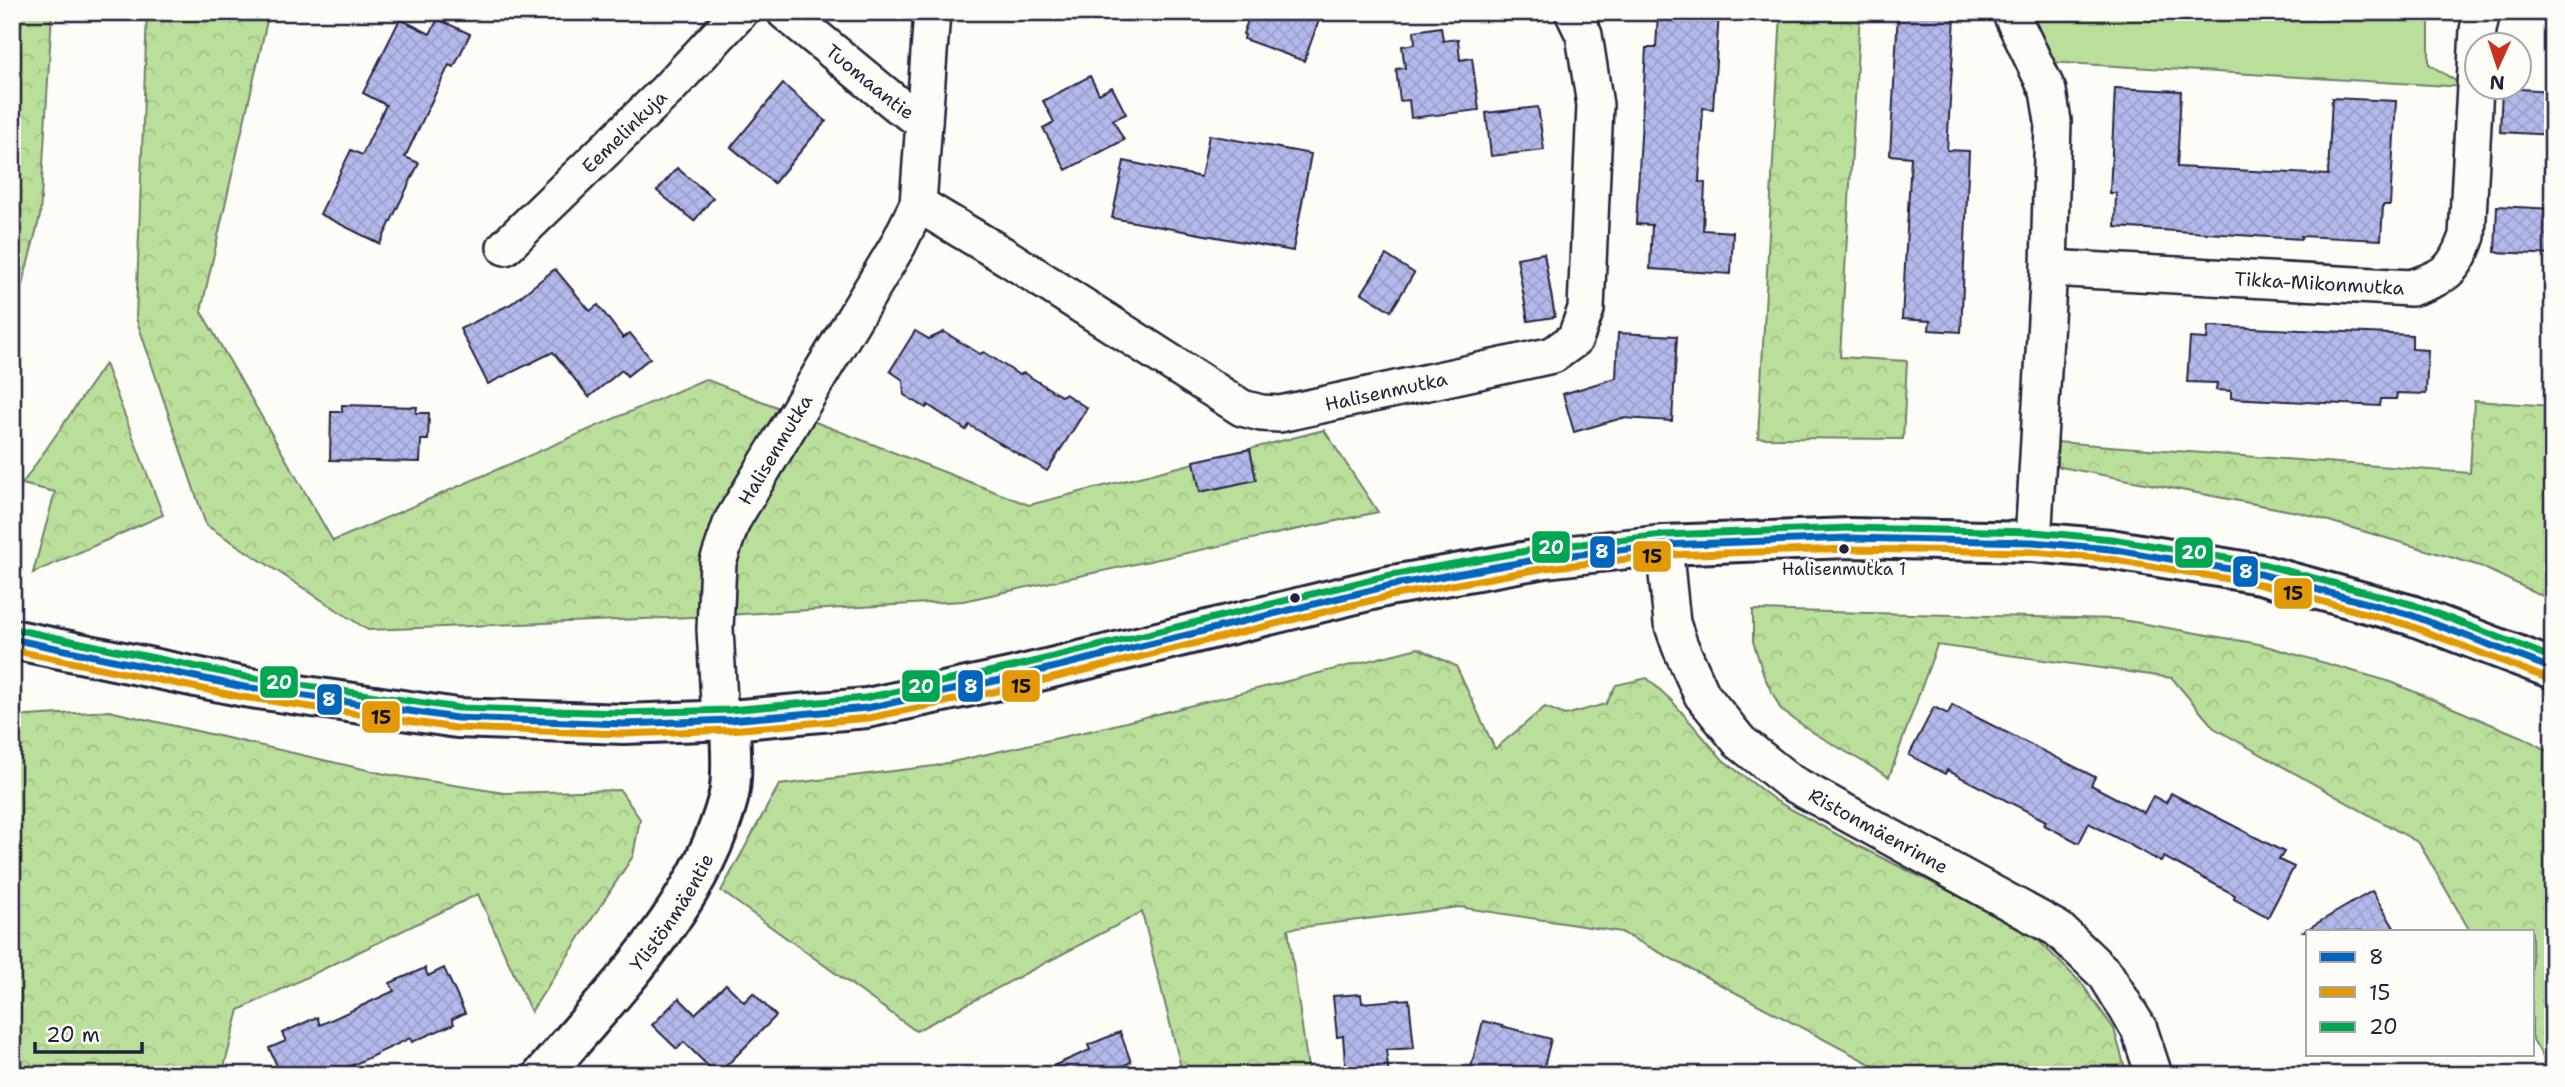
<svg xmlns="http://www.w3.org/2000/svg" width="2565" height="1087" viewBox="0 0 2565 1087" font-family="'Shantell Sans',sans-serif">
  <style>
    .forest { fill: url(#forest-crowns); stroke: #6e806a; stroke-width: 2 }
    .park { fill: #badf9a; stroke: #6e806a; stroke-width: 2 }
    .building { fill: url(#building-cross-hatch); stroke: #22223b; stroke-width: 2 }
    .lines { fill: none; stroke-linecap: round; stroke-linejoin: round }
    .street-casing { stroke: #22223b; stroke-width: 40 }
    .secondary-casing { stroke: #22223b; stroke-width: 44 }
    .street { stroke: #fdfcf7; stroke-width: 35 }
    .secondary { stroke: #fdfcf7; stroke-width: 38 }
    .bus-1-casing { stroke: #fdfcf7; stroke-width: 12 }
    .bus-2-casing { stroke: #fdfcf7; stroke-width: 12 }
    .bus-3-casing { stroke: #fdfcf7; stroke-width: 12 }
    .bus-1 { stroke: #0065bd; stroke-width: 7 }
    .bus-2 { stroke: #e29906; stroke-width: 7 }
    .bus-3 { stroke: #00a651; stroke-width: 7 }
    .bus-dot { fill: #22223b; stroke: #fdfcf7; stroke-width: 2.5 }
    .labels { text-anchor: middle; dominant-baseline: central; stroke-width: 6; stroke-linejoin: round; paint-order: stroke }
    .bus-label { font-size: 17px; fill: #22223b; stroke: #fdfcf7 }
    .street-label { font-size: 19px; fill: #22223b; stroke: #fdfcf7 }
    .line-badge { stroke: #fdfcf7; stroke-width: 2.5 }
    .badge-label { font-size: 19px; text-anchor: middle; font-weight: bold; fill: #fff }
    .pale-badge-label { font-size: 19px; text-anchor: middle; font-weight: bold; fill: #111 }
  </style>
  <defs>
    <pattern id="forest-crowns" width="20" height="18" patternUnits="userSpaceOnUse" patternTransform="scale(1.75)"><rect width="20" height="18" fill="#badf9a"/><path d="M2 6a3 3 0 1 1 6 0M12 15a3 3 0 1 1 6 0" fill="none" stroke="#a0bf86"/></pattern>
    <pattern id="building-cross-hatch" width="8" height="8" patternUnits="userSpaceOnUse" patternTransform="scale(1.75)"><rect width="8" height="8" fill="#b4b9eb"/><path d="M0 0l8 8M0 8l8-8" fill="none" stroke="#9a9fca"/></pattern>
  </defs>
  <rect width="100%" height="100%" fill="#fdfcf7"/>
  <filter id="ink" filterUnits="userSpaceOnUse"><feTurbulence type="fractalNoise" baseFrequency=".0143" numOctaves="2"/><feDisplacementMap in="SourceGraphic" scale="14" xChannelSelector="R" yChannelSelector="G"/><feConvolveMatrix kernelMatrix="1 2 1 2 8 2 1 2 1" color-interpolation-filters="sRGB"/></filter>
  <g filter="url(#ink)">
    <!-- forest -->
    <g class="forest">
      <polygon points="12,12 52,12 40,216 12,325"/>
      <polygon points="147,12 269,12 201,311 333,541 705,379 1029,505 1324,430 1378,512 963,601 692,617 368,630 206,525 136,318"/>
      <polygon points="1781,12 1860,12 1840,357 1907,361 1903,439 1758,438"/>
      <polygon points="105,364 163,515 33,573 55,492 22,484"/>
      <polygon points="2474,401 2553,406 2553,601 2480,566 2302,513 2055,466 2057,442 2470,473"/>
      <polygon points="1753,610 2117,619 2259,644 2391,682 2524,738 2553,754 2553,1074 2532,1038 2532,931 2470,931 2419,843 2214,728 2172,678 1937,645 1889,777 1814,733 1781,710 1764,676 1753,641"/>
      <polygon points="1418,648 1456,666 1495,749 1545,707 1565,715 1606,704 1616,685 1647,678 1672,701 1723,760 1776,801 1858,846 1951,892 2039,941 2082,984 2114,1029 2127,1075 1891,1075 1621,932 1459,907 1288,929 1309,1075 1183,1075 1142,912 916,1031 721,891 779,785 934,766 1102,728"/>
      <polygon points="109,711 385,774 504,793 620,790 640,819 633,856 531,1012 478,894 239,1010 222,1075 12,1075 12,717"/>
    </g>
    <!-- park -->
    <polygon class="park" points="2025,12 2429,12 2429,64 2465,87 2049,62"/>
    <!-- building -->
    <g class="building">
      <polygon points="1251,12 1322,12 1304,61 1244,39 1245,35 1243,34"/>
      <polygon points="1658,12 1719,12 1713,109 1703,108 1699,182 1705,183 1703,230 1733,232 1731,274 1650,269 1652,225 1636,224 1646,48 1656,48"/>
      <polygon points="1898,13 1955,16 1947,150 1969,151 1961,332 1929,330 1930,321 1902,319 1911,157 1890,155"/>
      <polygon points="400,19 430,34 438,19 470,34 454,67 449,65 405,157 419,163 380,244 320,214 351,150 362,155 386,105 363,93"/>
      <polygon points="1441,27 1443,41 1458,39 1460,60 1472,58 1479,110 1411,118 1409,100 1400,101 1396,69 1405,68 1402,46 1415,44 1414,31"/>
      <polygon points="1090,76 1099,94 1112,87 1126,114 1113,120 1124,140 1066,170 1043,128 1054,122 1043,101"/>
      <polygon points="783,84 826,121 774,183 731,147"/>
      <polygon points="2115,88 2181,91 2177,167 2328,175 2332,98 2396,101 2390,205 2383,205 2381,240 2301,236 2301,239 2115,227 2116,193 2110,193"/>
      <polygon points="2502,88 2553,91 2553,135 2500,132"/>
      <polygon points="1538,107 1544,150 1491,156 1486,113"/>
      <polygon points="1209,135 1311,154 1293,251 1112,218 1124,161 1201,177"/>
      <polygon points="677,168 713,198 694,221 657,191"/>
      <polygon points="2497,206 2553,209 2553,255 2495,252"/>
      <polygon points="1544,253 1555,317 1528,321 1517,258"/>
      <polygon points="1386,255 1414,273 1391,311 1362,293"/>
      <polygon points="555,269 590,311 598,305 623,338 630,333 650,358 627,376 622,370 589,397 553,352 488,384 460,329 511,304"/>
      <polygon points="2208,326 2412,335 2412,349 2428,350 2426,394 2397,393 2396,399 2381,399 2380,406 2231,398 2231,391 2216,390 2217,383 2187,382 2190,338 2207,339"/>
      <polygon points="915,331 929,339 944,332 980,354 984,352 1019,375 1024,373 1061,396 1065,394 1087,408 1047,471 969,425 966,430 928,405 926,408 904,395 903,380 890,371"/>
      <polygon points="1618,333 1677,336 1672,421 1622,418 1574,432 1563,394 1616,378"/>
      <polygon points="342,405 417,407 416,413 429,413 428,440 421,440 420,462 330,460 331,412 342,412"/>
      <polygon points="1250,449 1256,480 1200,492 1194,461"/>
      <polygon points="1952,705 2095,777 2091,785 2144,813 2153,796 2166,803 2171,793 2284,852 2279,860 2294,867 2268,917 2234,899 2235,895 2164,857 2161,862 2089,823 2079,843 2044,825 2046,821 1947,770 1945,774 1909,755 1934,707 1948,714"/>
      <polygon points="2372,891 2396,931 2304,931"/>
      <polygon points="425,968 428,976 444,968 465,1013 452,1019 454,1024 412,1042 410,1038 332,1075 281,1075 269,1048 286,1041 282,1033 317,1017 320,1025 394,991 390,983"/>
      <polygon points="726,984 744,1002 753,993 776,1016 717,1075 684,1042 677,1049 652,1025 679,998 695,1014"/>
      <polygon points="1361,994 1362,1003 1409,999 1414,1048 1386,1050 1389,1075 1346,1075 1343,1036 1337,1037 1333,996"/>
      <polygon points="1483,1021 1551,1039 1542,1075 1469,1075"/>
      <polygon points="1120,1032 1131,1062 1122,1066 1125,1075 1032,1075 1090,1050 1088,1045"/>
    </g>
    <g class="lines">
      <defs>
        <g id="street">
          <path id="s1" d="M785,12L898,105L924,122"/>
          <polyline points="2010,12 2048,91 2053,121 2049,268 2033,542"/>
          <path id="s2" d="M918,204L1008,258L1242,408L1261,413L1280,414L1553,355L1575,339L1586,309L1595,105L1584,35L1573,12"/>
          <path id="s3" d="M505,247L667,90L740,12"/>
          <path id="s4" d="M2049,268L2411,288C2446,276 2454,272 2467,236L2478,30L2482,12"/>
          <path id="s5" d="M1664,545L1672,623L1680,646L1702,695L1740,742L1790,782L2058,929L2106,975L2139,1029L2154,1075"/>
          <path id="s6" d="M720,720L715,629L718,562L732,521L898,245L918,204L932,12"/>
        </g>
        <g id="secondary">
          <polyline points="12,639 244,687 457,718 624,724 730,720 867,708 1014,677 1388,586 1545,558 1664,545 1849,538 2033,542 2110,549 2260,574 2411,615 2553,669"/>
          <path id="s7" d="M543,1075C613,991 699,908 728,799C734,777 730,743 730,720"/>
        </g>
      </defs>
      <!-- street casing -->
      <use href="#street" class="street-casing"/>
      <!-- secondary casing -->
      <use href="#secondary" class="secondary-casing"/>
      <!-- street -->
      <use href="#street" class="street"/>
      <!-- secondary -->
      <use href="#secondary" class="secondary"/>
      <defs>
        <polyline id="bus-1" points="12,639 244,687 457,718 624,724 730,720 867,708 1014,677 1388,586 1545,558 1664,545 1849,538 2033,542 2110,549 2260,574 2411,615 2553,669"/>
        <polyline id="bus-2" points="12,650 242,697 455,728 624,734 730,730 869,718 1016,687 1390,596 1546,568 1665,555 1849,549 2032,552 2109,559 2258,584 2408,625 2549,679"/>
        <polyline id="bus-3" points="14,629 246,677 458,708 624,713 729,710 865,698 1012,667 1386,576 1543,548 1664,535 1849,528 2034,532 2112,539 2262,564 2414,605 2553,658"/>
      </defs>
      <!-- bus-1 casing -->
      <use href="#bus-1" class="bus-1-casing"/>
      <!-- bus-2 casing -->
      <use href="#bus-2" class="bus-2-casing"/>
      <!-- bus-3 casing -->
      <use href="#bus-3" class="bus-3-casing"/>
      <!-- bus-1 -->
      <use href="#bus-1" class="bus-1"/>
      <!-- bus-2 -->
      <use href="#bus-2" class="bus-2"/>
      <!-- bus-3 -->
      <use href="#bus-3" class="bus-3"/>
    </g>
  </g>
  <!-- markers -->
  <g class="bus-dot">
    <circle cx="1844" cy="549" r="6"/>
    <circle cx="1295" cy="598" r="6"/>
  </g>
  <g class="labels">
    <!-- bus labels -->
    <g class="bus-label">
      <text x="1844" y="569">Halisenmutka 1</text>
    </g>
    <!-- street labels -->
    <g class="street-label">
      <text stroke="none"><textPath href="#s1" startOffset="110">Tuomaantie</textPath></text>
      <text stroke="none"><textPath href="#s3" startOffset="166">Eemelinkuja</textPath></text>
      <text stroke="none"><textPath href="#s4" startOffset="271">Tikka-Mikonmutka</textPath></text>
      <text stroke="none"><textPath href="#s2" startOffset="530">Halisenmutka</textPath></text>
      <text stroke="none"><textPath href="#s6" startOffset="285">Halisenmutka</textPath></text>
      <text stroke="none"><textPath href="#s5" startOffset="382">Ristonmäenrinne</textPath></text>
      <text stroke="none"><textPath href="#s7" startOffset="208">Ylistönmäentie</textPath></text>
    </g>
  </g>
  <g class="line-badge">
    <rect x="1531" y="530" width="40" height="34" rx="7" fill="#00a651"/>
    <rect x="1589" y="535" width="27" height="34" rx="7" fill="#0065bd"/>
    <rect x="2174" y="536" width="40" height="33" rx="7" fill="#00a651"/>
    <rect x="1632" y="540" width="40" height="33" rx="7" fill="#e29906"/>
    <rect x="2232" y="555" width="27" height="33" rx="7" fill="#0065bd"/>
    <rect x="2273" y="577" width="40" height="33" rx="7" fill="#e29906"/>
    <rect x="259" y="665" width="40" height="34" rx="7" fill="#00a651"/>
    <rect x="1001" y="669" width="40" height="34" rx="7" fill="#e29906"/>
    <rect x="957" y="669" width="27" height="34" rx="7" fill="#0065bd"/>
    <rect x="901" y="669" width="40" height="34" rx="7" fill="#00a651"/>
    <rect x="316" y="683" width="27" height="33" rx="7" fill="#0065bd"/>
    <rect x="361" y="700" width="40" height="34" rx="7" fill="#e29906"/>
  </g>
  <g class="badge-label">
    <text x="1551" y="554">20</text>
    <text x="1602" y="558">8</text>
    <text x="2194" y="559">20</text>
    <text x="2246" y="578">8</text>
    <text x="279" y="689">20</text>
    <text x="971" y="693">8</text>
    <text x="921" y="693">20</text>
    <text x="329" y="706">8</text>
  </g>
  <g class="pale-badge-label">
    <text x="1652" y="563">15</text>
    <text x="2293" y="600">15</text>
    <text x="1021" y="693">15</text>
    <text x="381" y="724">15</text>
  </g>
  <!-- margin -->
  <rect width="2565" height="1087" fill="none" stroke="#fdfcf7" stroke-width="42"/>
  <rect x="21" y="21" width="2523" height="1045" fill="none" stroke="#22223b" stroke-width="2.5" filter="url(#ink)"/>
  <!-- legend -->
  <rect x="2306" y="930" width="228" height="126" fill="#fdfcf7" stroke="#a5a5ac" stroke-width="2"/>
  <rect x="2320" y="952" width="35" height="10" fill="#0065bd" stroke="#a5a5ac" stroke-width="2"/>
  <text x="2369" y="964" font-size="21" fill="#22223b">8</text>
  <rect x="2320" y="987" width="35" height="10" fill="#e29906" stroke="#a5a5ac" stroke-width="2"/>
  <text x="2369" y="1000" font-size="21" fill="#22223b">15</text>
  <rect x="2320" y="1022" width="35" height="10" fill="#00a651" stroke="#a5a5ac" stroke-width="2"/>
  <text x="2369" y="1034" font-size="21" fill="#22223b">20</text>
  <!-- north arrow -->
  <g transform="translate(2498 66) rotate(183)"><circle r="33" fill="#fdfcf7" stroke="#a5a5ac" stroke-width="2"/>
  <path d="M0-5L12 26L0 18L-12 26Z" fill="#c8321e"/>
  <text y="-10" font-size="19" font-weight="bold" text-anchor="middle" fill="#22223b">N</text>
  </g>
  <!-- scale -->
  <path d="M35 1042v10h107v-10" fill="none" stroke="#22223b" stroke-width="3.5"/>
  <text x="46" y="1042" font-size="21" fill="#22223b" stroke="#fdfcf7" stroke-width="5" paint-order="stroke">20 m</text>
</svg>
